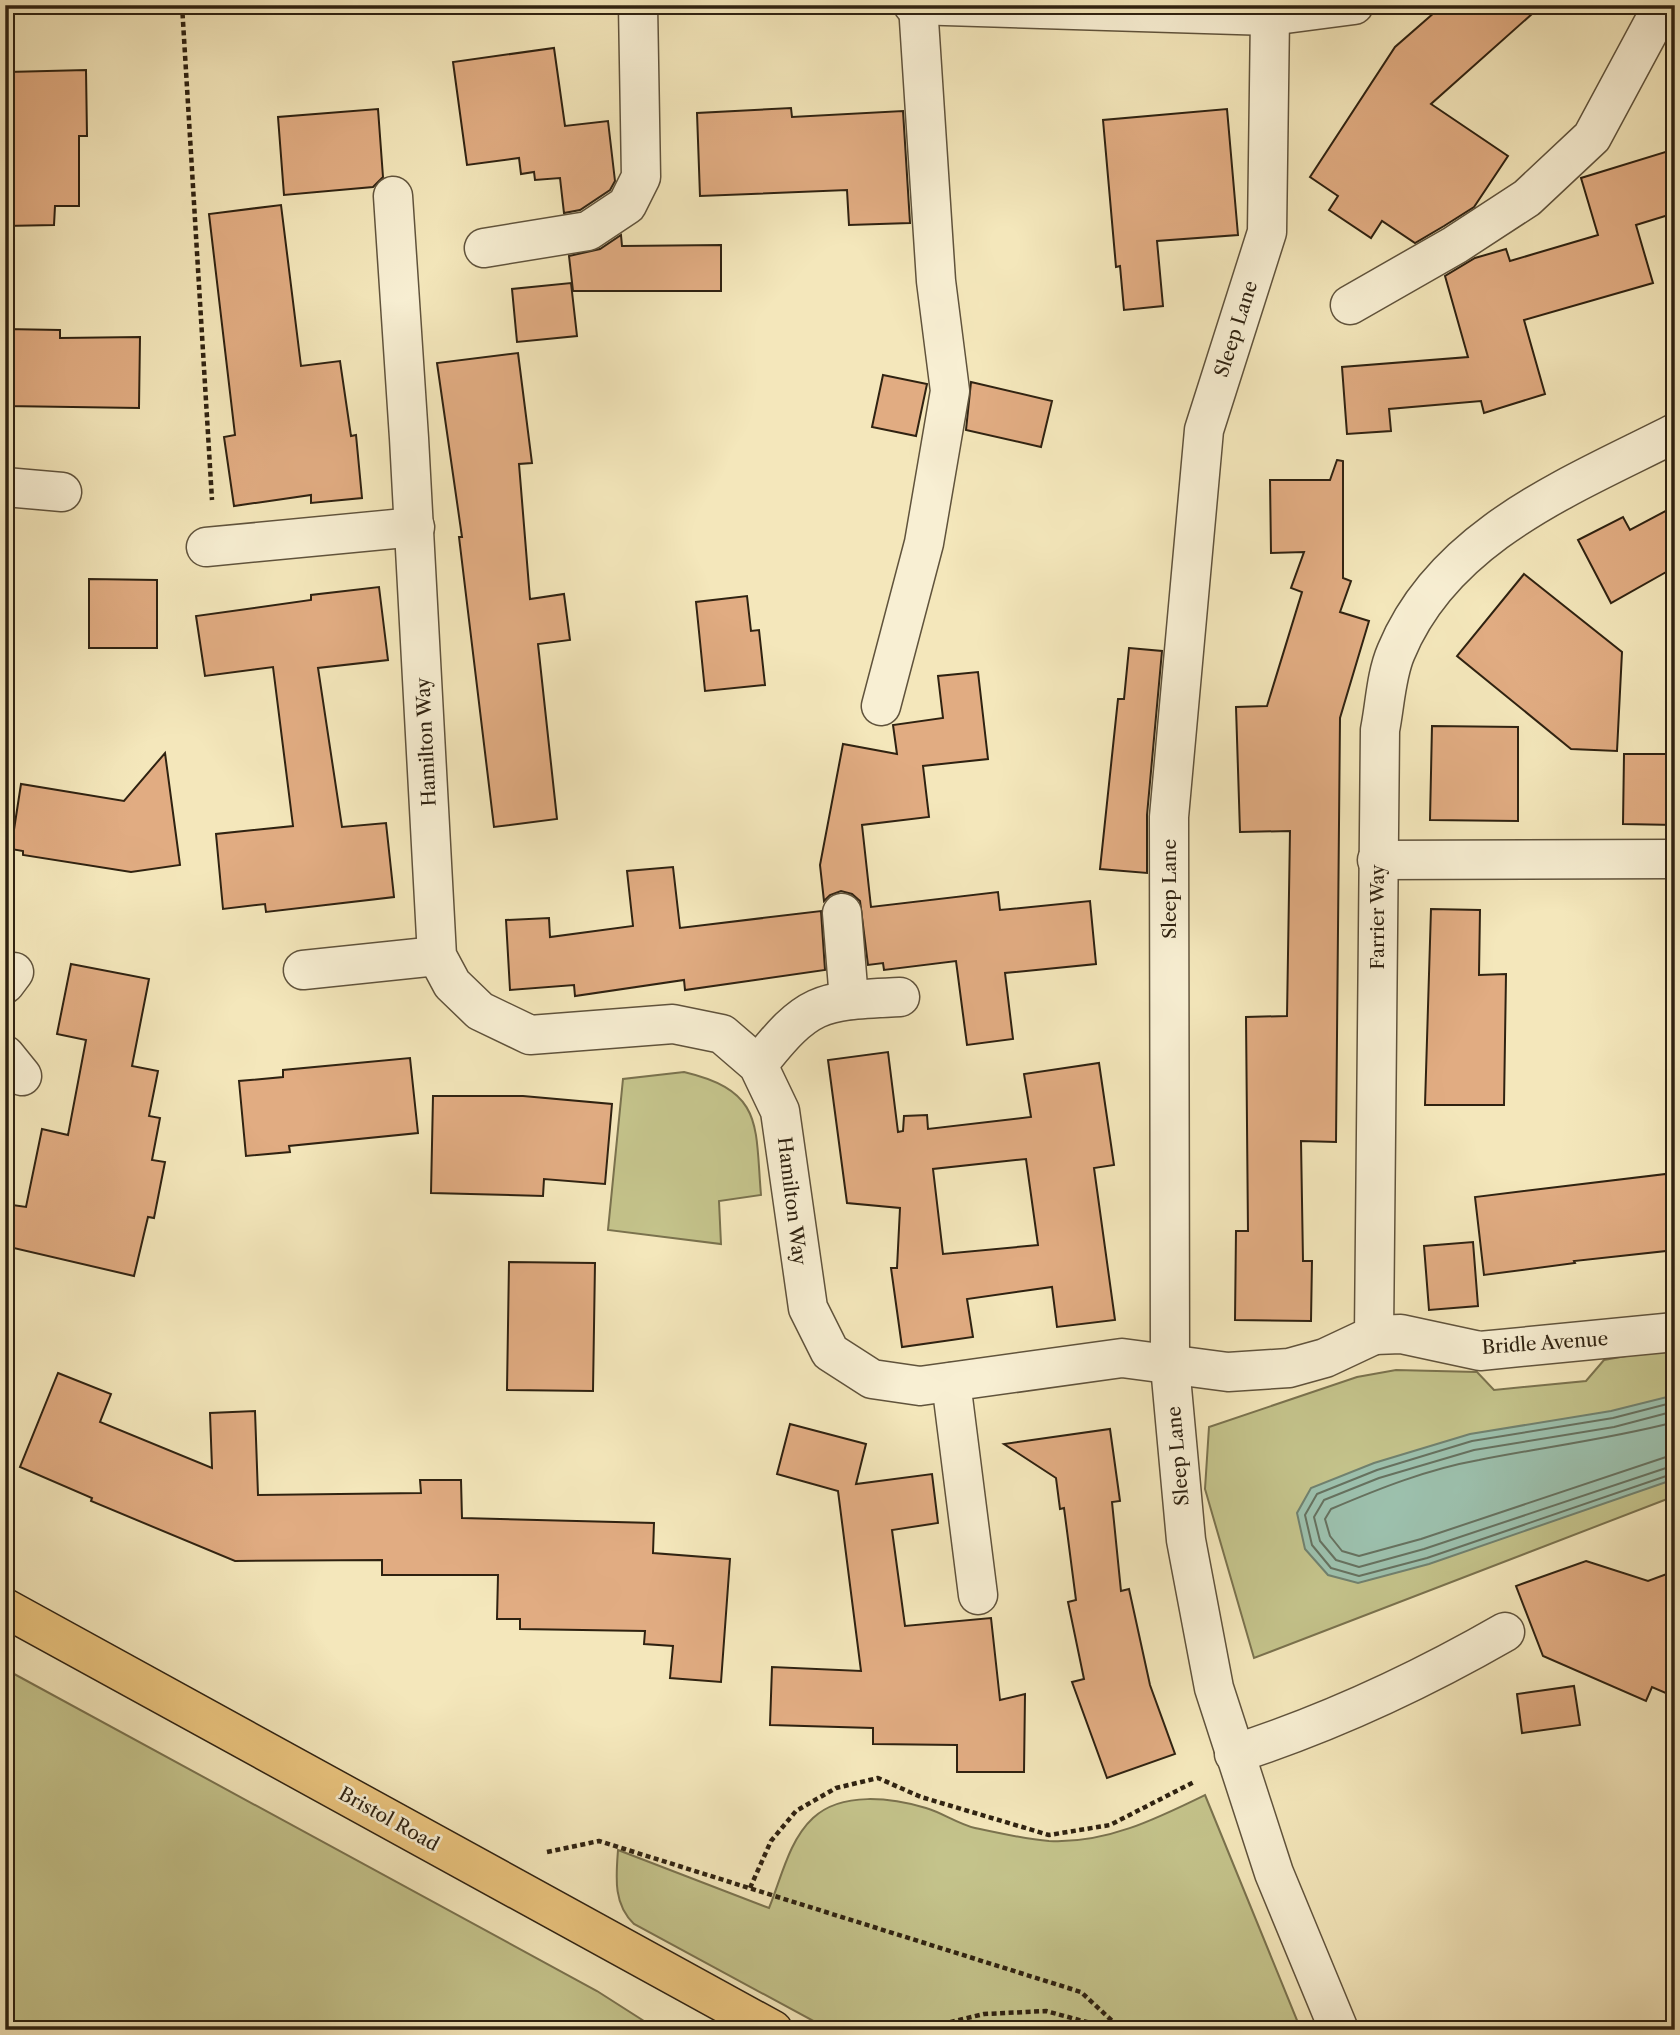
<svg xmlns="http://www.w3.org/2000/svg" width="1680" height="2035" viewBox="0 0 1680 2035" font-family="'Libre Caslon Text',serif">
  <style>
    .green { fill: #c4c38b; stroke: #7a724e; stroke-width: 2 }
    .water { fill: #9cc0ad; stroke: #70816f; stroke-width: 2 }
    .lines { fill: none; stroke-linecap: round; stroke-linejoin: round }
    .shore { stroke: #66715f; stroke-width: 2 }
    .building { fill: #e1ac82; stroke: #2f2211; stroke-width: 2; fill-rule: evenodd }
    .minor-casing { stroke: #60533c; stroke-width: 41 }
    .highway-casing { stroke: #2f2211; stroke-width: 41 }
    .path { stroke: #2f2211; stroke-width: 4.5; stroke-dasharray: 5 3.5; stroke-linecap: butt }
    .minor { stroke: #f8efd3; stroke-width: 38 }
    .highway { stroke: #eac47e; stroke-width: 38 }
    .labels { text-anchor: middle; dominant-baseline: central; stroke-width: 5; stroke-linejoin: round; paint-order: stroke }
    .street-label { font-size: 19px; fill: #2f2211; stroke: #f8efd3 }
  </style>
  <rect width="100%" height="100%" fill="#f4e7bb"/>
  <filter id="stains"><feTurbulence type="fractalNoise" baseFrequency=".00286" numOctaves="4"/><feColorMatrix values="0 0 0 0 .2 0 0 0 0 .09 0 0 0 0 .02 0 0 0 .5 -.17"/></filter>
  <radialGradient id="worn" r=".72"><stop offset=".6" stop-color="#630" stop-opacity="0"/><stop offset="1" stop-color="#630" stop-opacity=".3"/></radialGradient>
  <!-- green -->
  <g class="green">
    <path d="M684,1072C764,1091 755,1125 761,1195L719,1201L721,1244L608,1230L623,1079Z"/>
    <polygon points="1675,1347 1675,1496 1254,1658 1205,1489 1209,1427 1357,1377 1396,1370 1477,1372 1494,1390 1586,1381 1604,1360"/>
    <polygon points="5,1669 597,1991 658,2030 5,2030"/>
    <path d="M1205,1795L1301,2030H830L634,1924C613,1904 616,1877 618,1850L769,1908C781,1879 789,1840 813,1818C842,1791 892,1798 926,1808C943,1813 958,1824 975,1828C998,1833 1025,1839 1049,1841C1105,1844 1156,1819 1205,1795Z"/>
  </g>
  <!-- water -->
  <polygon class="water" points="1675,1395 1675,1479 1429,1564 1358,1583 1328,1575 1305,1549 1297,1513 1311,1488 1374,1463 1470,1434 1611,1411"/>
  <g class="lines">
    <!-- shore -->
    <g class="shore">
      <polyline points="1675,1402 1613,1418 1472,1441 1377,1470 1317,1494 1305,1515 1312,1545 1331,1568 1359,1576 1427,1558 1675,1473"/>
      <polyline points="1675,1411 1614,1427 1474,1450 1379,1478 1324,1500 1314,1517 1320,1541 1336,1560 1359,1567 1424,1549 1675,1465"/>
      <path d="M1675,1422C1610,1439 1544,1447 1479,1460C1428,1469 1378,1489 1331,1509L1325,1519L1330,1536L1342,1551L1359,1556L1421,1539L1675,1454"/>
    </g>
  </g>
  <!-- building -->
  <g class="building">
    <polygon points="1443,5 1542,5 1431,104 1508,156 1474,207 1444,226 1415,243 1382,221 1371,238 1329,210 1338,196 1310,177 1395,47"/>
    <polygon points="554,48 565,126 608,121 615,181 610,190 580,210 564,213 560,178 535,180 534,172 521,174 519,158 467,165 453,62"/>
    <polygon points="86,70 87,136 79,136 79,206 55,206 54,225 5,226 5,159 9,159 8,72"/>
    <polygon points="791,108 792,117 903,111 910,223 849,225 847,190 700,196 697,113"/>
    <polygon points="378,109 383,177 373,187 284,195 278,117"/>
    <polygon points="1227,109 1238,235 1157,241 1163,306 1124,310 1120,266 1116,267 1103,120"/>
    <polygon points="1675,149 1675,213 1636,225 1653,283 1524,320 1545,394 1484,413 1481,401 1389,409 1391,431 1347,434 1342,367 1468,357 1445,276 1475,258 1506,249 1510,261 1598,235 1581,178"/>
    <polygon points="281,205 301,366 340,361 351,436 356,435 362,498 311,503 311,495 234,506 224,437 235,435 209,214"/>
    <polygon points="621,235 622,246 721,245 721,291 573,291 569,256 600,249"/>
    <polygon points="571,283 577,336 517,342 512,289"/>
    <polygon points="5,329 60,330 60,338 140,337 139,408 5,406"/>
    <polygon points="518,353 532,463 519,464 530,599 564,594 570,640 538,644 557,819 494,827 459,537 462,537 437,363"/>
    <polygon points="883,375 927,384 916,436 872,427"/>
    <polygon points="971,382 1052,401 1041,447 966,430"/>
    <polygon points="1337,460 1343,461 1343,578 1351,581 1340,612 1369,621 1340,718 1336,1142 1301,1141 1303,1261 1312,1261 1311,1321 1235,1320 1236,1231 1248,1231 1246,1017 1287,1016 1290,831 1240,832 1236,707 1267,706 1302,592 1291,588 1304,552 1271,553 1270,480 1330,480"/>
    <polygon points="1675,506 1675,567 1611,603 1578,540 1623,517 1630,530"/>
    <polygon points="1524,574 1622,652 1617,751 1571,749 1457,656"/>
    <polygon points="89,579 157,580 157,648 89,648"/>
    <polygon points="379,587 388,660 318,668 342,827 386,823 394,897 266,912 265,904 223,909 216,834 293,826 273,667 205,676 196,616 311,600 311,595"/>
    <polygon points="747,596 751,631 759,630 765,685 705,691 696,602"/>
    <polygon points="1129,648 1162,651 1147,815 1147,873 1100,869 1118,699 1124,699"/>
    <polygon points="978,672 988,759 923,766 929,817 862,825 871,907 998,892 1000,910 1090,901 1096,964 1005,973 1013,1039 967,1045 956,961 884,970 883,963 868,965 860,901 852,894 841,891 830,895 824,901 820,865 843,744 897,754 893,725 943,718 938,676"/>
    <polygon points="1432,726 1518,727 1518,821 1430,820"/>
    <polygon points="165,753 180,865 131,872 23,855 23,851 11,849 21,784 124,801"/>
    <polygon points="1624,754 1675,754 1675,825 1623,824"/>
    <polygon points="673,867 680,928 821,911 825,970 685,990 684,980 575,996 574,985 510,990 506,920 549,918 550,937 633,926 627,871"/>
    <polygon points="1431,909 1480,910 1479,975 1506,974 1504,1105 1425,1105"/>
    <polygon points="71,964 149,979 132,1066 158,1071 149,1116 160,1118 152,1160 165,1162 154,1218 148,1217 134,1276 5,1246 5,1204 26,1207 42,1129 68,1135 86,1040 57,1034"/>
    <path d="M888,1052L898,1132L903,1131L904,1116L927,1115L928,1129L1031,1117L1024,1074L1099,1063L1114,1165L1094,1168L1115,1320L1057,1327L1052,1287L967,1299L973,1337L902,1347L891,1268H897L900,1208L847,1203L828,1060ZM1026,1159L1038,1245L943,1254L933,1169Z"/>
    <polygon points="410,1058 418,1133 289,1146 290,1152 246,1156 239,1081 283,1077 283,1070"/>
    <polygon points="433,1096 523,1096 612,1104 605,1184 544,1179 543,1196 431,1193"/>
    <polygon points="1666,1174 1666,1178 1675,1177 1675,1250 1574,1261 1575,1263 1484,1275 1475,1197"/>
    <polygon points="1473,1242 1478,1306 1429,1310 1424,1246"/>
    <polygon points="509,1262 595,1263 593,1391 507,1390"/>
    <polygon points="58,1373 111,1394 100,1422 212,1468 210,1413 255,1411 258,1495 421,1493 420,1480 461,1480 462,1518 654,1523 653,1553 730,1559 721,1682 670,1678 673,1646 644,1644 645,1631 520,1629 520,1619 497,1619 498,1575 382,1575 382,1560 235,1561 91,1501 92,1498 20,1467"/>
    <polygon points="790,1424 866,1444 856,1484 932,1474 938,1523 892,1530 905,1626 991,1618 1000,1700 1025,1694 1024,1772 957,1772 957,1745 873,1744 873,1728 770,1725 772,1667 861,1671 838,1491 777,1474"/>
    <polygon points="1110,1429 1120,1501 1112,1502 1121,1591 1129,1589 1150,1685 1175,1754 1107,1778 1072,1682 1084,1679 1068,1602 1076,1600 1064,1508 1060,1509 1056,1478 1004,1444"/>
    <polygon points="1586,1561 1648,1581 1675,1571 1675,1697 1652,1687 1646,1701 1543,1656 1516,1586"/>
    <polygon points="1574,1686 1580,1725 1522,1733 1517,1694"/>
  </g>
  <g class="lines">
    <defs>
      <g id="minor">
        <polyline points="913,5 1270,16 1354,5"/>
        <polyline points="1270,16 1267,232 1204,430 1169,817 1170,1366 1186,1540 1214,1688 1274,1873 1339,2030"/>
        <path d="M393,196L409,438L437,956L452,984L480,1011L530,1035L673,1024L722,1034L758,1065L780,1111L808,1308L830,1352L872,1379L920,1386L1122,1358L1228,1372L1289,1368L1325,1358L1374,1335L1380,730C1385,705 1386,675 1396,652C1444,535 1571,486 1675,433"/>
        <polyline points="484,248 588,231 627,205 641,177 638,5"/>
        <polyline points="1350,305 1455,245 1527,198 1592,137 1663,5"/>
        <polyline points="5,487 62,492"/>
        <polyline points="206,547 415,527"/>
        <polyline points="881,706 924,543 950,391 936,281 918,5"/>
        <polyline points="1377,860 1675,859"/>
        <polyline points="842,913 849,1000"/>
        <polyline points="303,970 437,956"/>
        <polyline points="5,984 14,972"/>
        <polyline points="5,1055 22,1076"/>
        <path d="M758,1065C809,1000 820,1001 900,997"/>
        <polyline points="1374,1335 1401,1334 1480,1351 1675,1332"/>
        <polyline points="951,1382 978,1595"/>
        <path d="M1234,1754C1330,1723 1418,1682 1505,1632"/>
      </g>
      <polyline id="highway" points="5,1608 773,2030"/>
    </defs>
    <!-- minor casing -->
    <use href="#minor" class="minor-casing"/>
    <!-- highway casing -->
    <use href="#highway" class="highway-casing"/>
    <!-- path -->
    <g class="path">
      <polyline points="182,5 212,500"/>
      <polyline points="547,1852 599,1841 1081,1992 1122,2030"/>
      <polyline points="750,1888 771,1841 796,1811 836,1788 878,1778 921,1797 1049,1835 1110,1825 1194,1782"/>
      <polyline points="917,2030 984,2014 1046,2011 1116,2030"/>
    </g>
    <!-- minor -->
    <use href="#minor" class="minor"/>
    <!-- highway -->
    <use href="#highway" class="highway"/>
  </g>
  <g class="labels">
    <!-- street labels -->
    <g class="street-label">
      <text transform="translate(1236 329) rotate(-72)">Sleep Lane</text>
      <text transform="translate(426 742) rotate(-93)">Hamilton Way</text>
      <text transform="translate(1169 889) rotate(-90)">Sleep Lane</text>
      <text transform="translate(1377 917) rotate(-90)">Farrier Way</text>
      <text transform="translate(792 1201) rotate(83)">Hamilton Way</text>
      <text transform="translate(1545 1343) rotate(-4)">Bridle Avenue</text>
      <text transform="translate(1178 1456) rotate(-95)">Sleep Lane</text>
      <text transform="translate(389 1819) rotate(29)">Bristol Road</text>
    </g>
  </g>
  <!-- margin -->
  <rect width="1680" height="2035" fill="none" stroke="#f4e7bb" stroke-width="28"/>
  <rect x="7" y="7" width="1666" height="2021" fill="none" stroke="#2f2211" stroke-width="3.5"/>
  <rect x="14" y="14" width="1652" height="2007" fill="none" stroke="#2f2211" stroke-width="2"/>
  <rect width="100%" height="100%" filter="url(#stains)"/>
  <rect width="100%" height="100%" fill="url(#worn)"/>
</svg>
